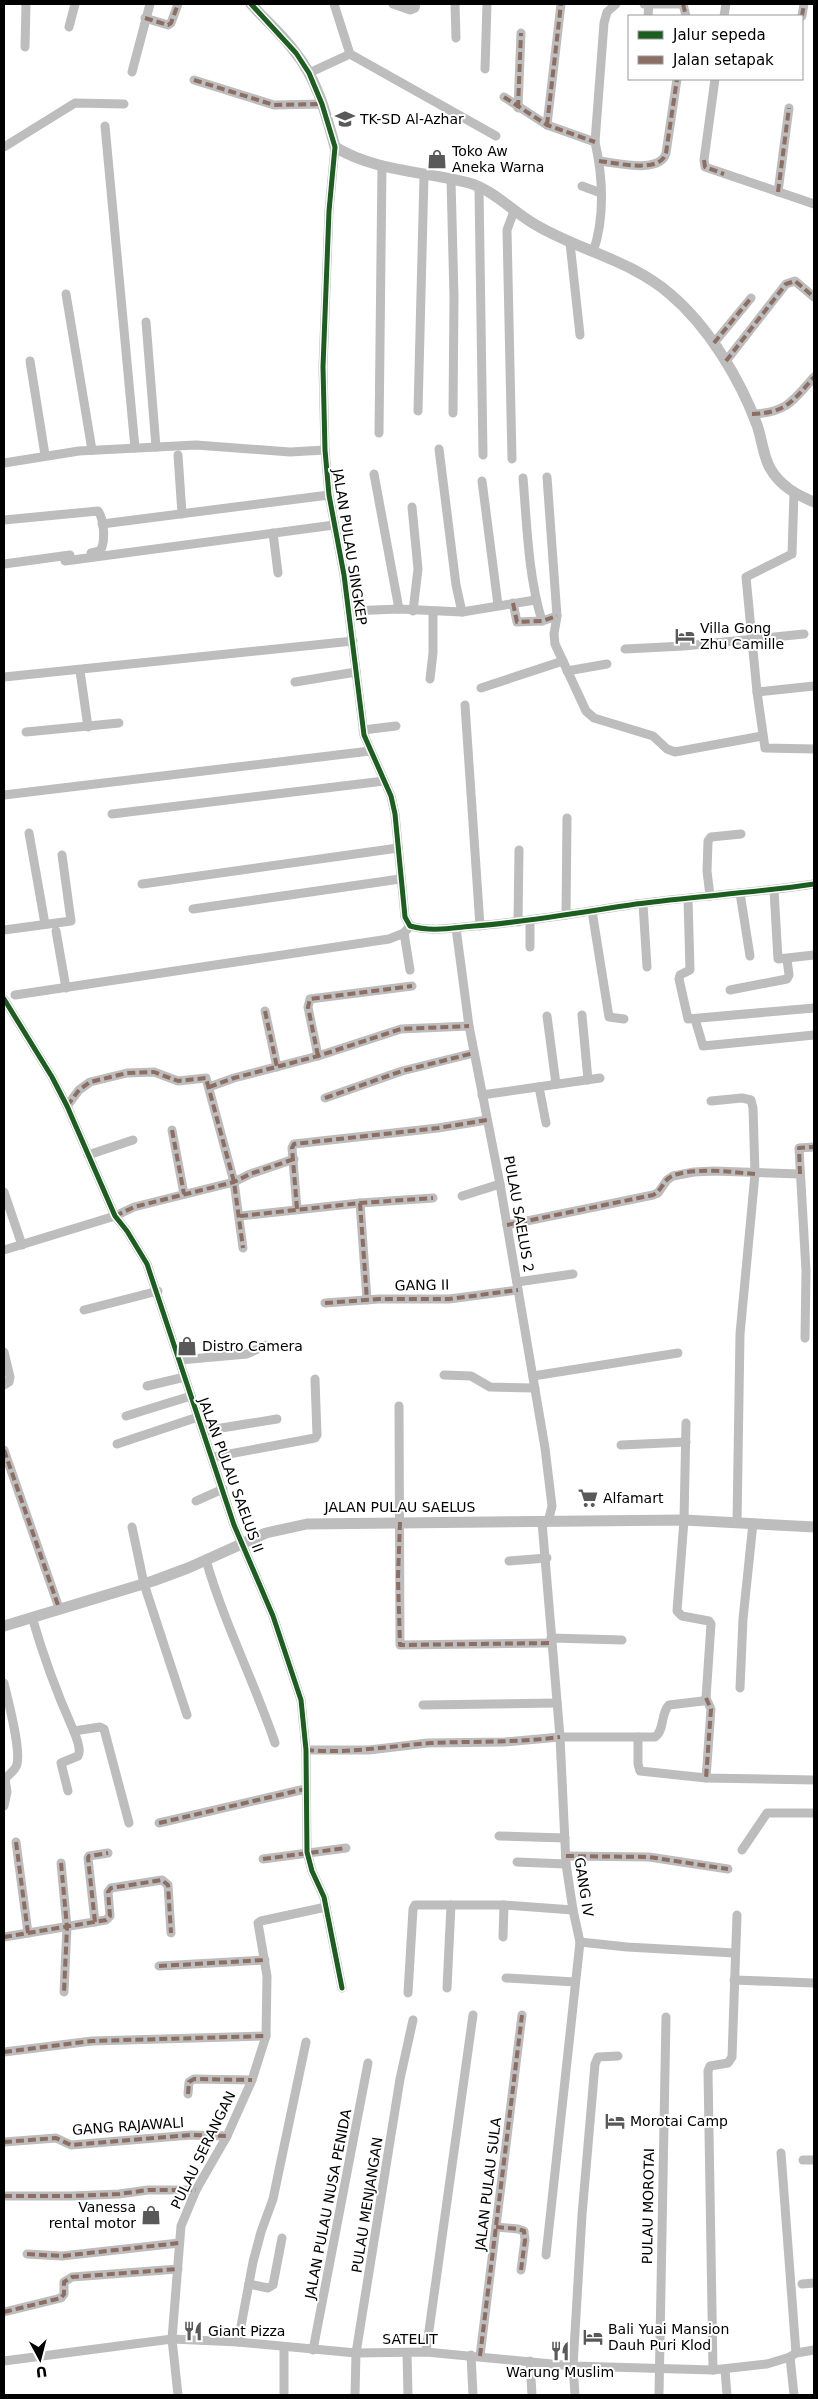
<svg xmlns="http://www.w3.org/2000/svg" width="818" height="2399" viewBox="0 0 818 2399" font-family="'DejaVu Sans',sans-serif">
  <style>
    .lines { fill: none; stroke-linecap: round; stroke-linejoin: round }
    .minor { stroke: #bdbdbd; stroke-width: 9 }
    .tertiary { stroke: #bdbdbd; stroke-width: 11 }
    .quiet { stroke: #8d6e63; stroke-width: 4; stroke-dasharray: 8 4; stroke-linecap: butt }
    .cycleway-casing { stroke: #fff; stroke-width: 8 }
    .cycleway { stroke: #1b5e20; stroke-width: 5 }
    .labels { text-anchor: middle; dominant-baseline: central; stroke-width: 4; stroke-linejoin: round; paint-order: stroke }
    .poi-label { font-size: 14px; fill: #000; stroke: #fff; text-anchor: start }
    .street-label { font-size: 14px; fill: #000; stroke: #fff }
  </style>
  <rect width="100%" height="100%" fill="#fff"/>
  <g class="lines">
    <!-- minor -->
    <g class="minor">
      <polyline points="334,4 350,54 496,136"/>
      <polyline points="393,4 410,10 415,8 416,4"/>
      <polyline points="455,4 456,38"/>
      <polyline points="644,4 683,4"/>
      <polyline points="683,4 686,16"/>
      <polyline points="648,16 649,4"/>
      <polyline points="724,16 726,4"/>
      <polyline points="802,16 804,4"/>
      <polyline points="145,18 168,25 171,23 178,4"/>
      <polyline points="69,27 75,4"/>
      <polyline points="25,47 26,4"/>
      <polyline points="485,69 487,4"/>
      <polyline points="132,72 150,4"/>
      <polyline points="309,73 350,54"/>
      <polyline points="715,79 704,160 705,167 814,204"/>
      <polyline points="194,80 274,105 322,104"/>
      <polyline points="504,97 547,125 595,142"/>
      <polyline points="518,108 521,33"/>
      <polyline points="547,125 561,4"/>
      <polyline points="105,126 135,448"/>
      <polyline points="4,147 75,103 124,104"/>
      <path d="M335,147L329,211L323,367L325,450L329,495L344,575L364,735L391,796L395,814L405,917L410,926C432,932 451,928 474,926C528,922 582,912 636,904C695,896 755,893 814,884"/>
      <path d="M599,161C618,163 660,174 666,153L677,79"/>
      <polyline points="451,180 454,297 453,413"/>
      <polyline points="582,186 601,193"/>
      <polyline points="479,188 483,455"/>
      <polyline points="778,192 789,108"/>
      <polyline points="570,243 580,335"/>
      <path d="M593,252C605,218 603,177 595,142L604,23L607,12L616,4"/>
      <polyline points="66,294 92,450"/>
      <polyline points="146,322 156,447"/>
      <polyline points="714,343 751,298"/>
      <polyline points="30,361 45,455"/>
      <polyline points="726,361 786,284 795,281 814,297"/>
      <polyline points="418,411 424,176"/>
      <path d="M752,414C786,413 793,401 814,377"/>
      <polyline points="379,433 382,165"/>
      <polyline points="439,449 456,585 462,612"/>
      <polyline points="178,455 182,514"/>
      <polyline points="512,459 507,230 514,211"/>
      <polyline points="4,463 79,451 196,445 290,452 325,450"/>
      <polyline points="374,474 399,609"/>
      <polyline points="547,477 557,616 554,634 555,644 586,711 594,718 653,736 667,749 675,752 762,736"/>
      <path d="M523,478C527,525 528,575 542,621"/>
      <polyline points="482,481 498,605"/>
      <polyline points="794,493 792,554 746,577 757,692 765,748 814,749"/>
      <polyline points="412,507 418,569 413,611"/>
      <path d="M4,520L98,511C104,519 106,542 100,551L91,553"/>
      <polyline points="102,524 329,495"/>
      <polyline points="273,533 278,573"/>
      <polyline points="65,561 334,525"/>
      <polyline points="4,564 70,555"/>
      <polyline points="513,603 517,622 542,621 557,616"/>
      <polyline points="349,611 399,609 462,612 535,600"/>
      <polyline points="625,649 684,646 804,634"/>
      <polyline points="80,671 88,727"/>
      <polyline points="567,671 607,664"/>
      <polyline points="4,677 353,641"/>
      <polyline points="430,679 433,653 433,612"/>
      <polyline points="295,682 356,672"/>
      <polyline points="481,688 563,661"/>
      <polyline points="757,692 814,686"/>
      <polyline points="465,705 480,926"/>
      <polyline points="363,730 396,726"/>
      <polyline points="26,732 119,723"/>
      <polyline points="4,795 370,751"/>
      <polyline points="112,814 384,781"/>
      <polyline points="29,833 45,924"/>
      <polyline points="142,884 398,848"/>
      <polyline points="774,890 778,959 814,955"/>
      <polyline points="740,893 750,956"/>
      <polyline points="710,896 707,871 708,841 711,837 741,834"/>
      <polyline points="688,899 690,970 680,975 679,979 688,1019 814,1008"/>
      <polyline points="643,904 647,967"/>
      <polyline points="193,909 400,879"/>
      <polyline points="592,911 609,1017 624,1019"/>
      <polyline points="566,915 567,818"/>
      <polyline points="530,921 530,947"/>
      <polyline points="518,922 519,850"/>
      <polyline points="456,928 469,1026 500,1184 545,1448 552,1506 548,1522"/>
      <polyline points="4,930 71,921 62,855"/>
      <polyline points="56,931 66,988"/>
      <polyline points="404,933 410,970"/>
      <polyline points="730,990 787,979 789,975 787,959"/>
      <polyline points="15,995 389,939 404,933 410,926"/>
      <polyline points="4,999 52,1077 67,1106 115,1216 127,1231 147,1264 234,1525 273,1616 301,1700 306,1750 307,1852 312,1871 324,1897 342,1988"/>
      <polyline points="265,1011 277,1067"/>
      <polyline points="582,1015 588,1080"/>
      <polyline points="547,1016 556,1084"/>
      <polyline points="695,1019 703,1046 814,1035"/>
      <polyline points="318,1056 308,1007 310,999 412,986"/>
      <polyline points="209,1087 234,1078 318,1056 401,1029 469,1026"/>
      <polyline points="539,1087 546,1123"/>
      <polyline points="482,1095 600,1078"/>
      <polyline points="325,1098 402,1071 474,1053"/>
      <polyline points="711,1101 742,1098 751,1100 753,1108 755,1174 740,1334 737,1522"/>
      <polyline points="67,1106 79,1090 90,1082 127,1073 154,1072 178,1081 206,1078 234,1182 243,1248"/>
      <polyline points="172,1130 184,1194"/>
      <polyline points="88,1155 133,1140"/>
      <polyline points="4,1192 22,1245"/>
      <polyline points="462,1196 500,1184"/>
      <polyline points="360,1203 367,1300"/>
      <polyline points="297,1209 292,1148 294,1144 438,1128 487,1120"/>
      <polyline points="240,1216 360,1203 433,1198"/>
      <polyline points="507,1225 653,1195 658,1193 667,1180 673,1176 694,1172 714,1171 800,1174"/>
      <polyline points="4,1250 115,1216 134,1207 234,1182 250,1174 294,1159"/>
      <polyline points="517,1282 573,1274"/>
      <polyline points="325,1303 379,1299 449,1299 518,1290"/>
      <polyline points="84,1310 158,1291"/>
      <polyline points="805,1338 806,1271 799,1148 814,1147"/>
      <polyline points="4,1352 10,1377 9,1382 4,1385"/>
      <polyline points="180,1360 247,1354 266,1345"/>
      <polyline points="444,1375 471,1376 490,1387 535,1388"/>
      <polyline points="533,1376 678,1353"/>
      <polyline points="147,1386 185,1377"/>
      <polyline points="399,1406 400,1645 551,1643"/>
      <polyline points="126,1416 191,1396"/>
      <polyline points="686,1423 684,1520 677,1611 682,1616 709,1621 711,1624 706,1698 711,1709 706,1778"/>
      <polyline points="203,1431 277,1419"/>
      <polyline points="117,1444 198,1417"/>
      <polyline points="621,1445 686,1442"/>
      <polyline points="4,1450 59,1608"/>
      <polyline points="213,1457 315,1438 317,1435 315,1379"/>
      <polyline points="196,1501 223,1489"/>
      <polyline points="542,1522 560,1737 566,1864 573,1910 580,1942 546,2255"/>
      <polyline points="132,1527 144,1584 187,1715"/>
      <path d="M206,1560C224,1623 254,1681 275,1743"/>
      <polyline points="509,1561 547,1558"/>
      <path d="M32,1617C43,1655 56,1691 72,1727C75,1734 82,1749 78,1756L61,1763L68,1791"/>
      <polyline points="551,1638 622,1640"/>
      <path d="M4,1683C8,1701 21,1748 17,1764C16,1770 9,1774 5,1779L7,1792L4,1806"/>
      <polyline points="740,1688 743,1619 753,1523"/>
      <polyline points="423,1705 557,1703"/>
      <polyline points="74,1731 100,1727 104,1729 129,1823"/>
      <polyline points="638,1737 638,1764 640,1771 706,1778 814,1780"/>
      <path d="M306,1750H369L428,1743L505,1742L560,1737H655C665,1730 660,1714 669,1705L703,1701L706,1698"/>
      <polyline points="159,1823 305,1789"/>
      <polyline points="499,1836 565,1838"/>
      <polyline points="16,1842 28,1933"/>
      <polyline points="742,1850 767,1813 814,1813"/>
      <polyline points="566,1856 649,1857 728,1869"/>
      <polyline points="263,1859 346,1848"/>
      <polyline points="517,1862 566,1864"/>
      <polyline points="61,1863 67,1927 64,1992"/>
      <polyline points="95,1922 88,1858 89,1856 108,1853"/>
      <polyline points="4,1937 106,1920 110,1916 108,1892 111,1888 162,1880 168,1885 171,1933"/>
      <polyline points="503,1937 504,1905"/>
      <polyline points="580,1942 627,1947 735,1953"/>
      <polyline points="159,1966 265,1960"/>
      <polyline points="506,1978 575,1982"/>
      <polyline points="734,1980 814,1983"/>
      <polyline points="447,1988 451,1905"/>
      <polyline points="408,1993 413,1909 415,1905 504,1905 573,1910"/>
      <polyline points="4,2052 92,2041 266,2036"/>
      <polyline points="188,2094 189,2082 194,2079 252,2080"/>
      <polyline points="4,2142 56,2138 71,2145 191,2135 227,2136"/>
      <polyline points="781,2153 796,2353"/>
      <polyline points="803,2160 814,2160"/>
      <polyline points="4,2196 71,2196 119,2194 148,2190 196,2190"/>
      <polyline points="496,2227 518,2229 524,2231 525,2240 521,2270"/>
      <polyline points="27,2254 62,2256 179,2243"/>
      <polyline points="249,2284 268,2288 273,2285 282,2238"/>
      <polyline points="802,2284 814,2283"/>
      <polyline points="4,2312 61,2298 64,2294 64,2282 72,2277 178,2269"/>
      <polyline points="238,2342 253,2262 261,2232 273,2199 306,2042"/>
      <polyline points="284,2348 284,2395"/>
      <polyline points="313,2350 368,2063"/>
      <polyline points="426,2352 473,2015"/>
      <polyline points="407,2353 408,2395"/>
      <polyline points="471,2355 473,2395"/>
      <polyline points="480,2356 522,2015"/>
      <polyline points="790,2357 794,2395"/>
      <polyline points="4,2361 172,2339 238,2342 356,2353 426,2352 573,2366 713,2370 767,2364 790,2357 796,2353 814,2350"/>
      <polyline points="530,2361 532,2395"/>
      <polyline points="713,2370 708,2071 710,2066 728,2063 732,2057 737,1915"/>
      <polyline points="725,2370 727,2395"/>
      <polyline points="178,2395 172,2339 181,2226 196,2190 227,2136 252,2080 266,2036 267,1976 258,1923 261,1921 326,1907"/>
      <polyline points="355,2395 356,2353 400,2079 413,2020"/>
      <polyline points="575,2395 573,2366 582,2215 595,2064 598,2057 618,2056"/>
      <polyline points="659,2395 666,2017"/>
    </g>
    <!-- tertiary -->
    <g class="tertiary">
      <path d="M251,4C265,20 282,34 295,52C317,79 326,114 335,147C376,172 425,171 469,183C494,190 514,213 536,225C580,251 631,260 670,294C708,326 740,379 757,425C762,439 763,456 770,468C780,486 797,495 814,502"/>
      <polyline points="4,1626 153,1581 188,1568 266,1533 307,1524 684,1520 814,1527"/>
    </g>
    <!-- quiet -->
    <g class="quiet">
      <polyline points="683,4 686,16"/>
      <polyline points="802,16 804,4"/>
      <polyline points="145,18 168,25 171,23 178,4"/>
      <polyline points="194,80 274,105 322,104"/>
      <polyline points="504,97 547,125 595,142"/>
      <polyline points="518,108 521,33"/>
      <polyline points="547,125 561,4"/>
      <polyline points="704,160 705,167 724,174"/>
      <path d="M599,161C618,163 660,174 666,153L677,79"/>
      <polyline points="778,192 789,108"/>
      <polyline points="714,343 751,298"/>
      <polyline points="726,361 786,284 795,281 814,297"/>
      <path d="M752,414C786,413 793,401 814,377"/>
      <polyline points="513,603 517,622 542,621 557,616"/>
      <polyline points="265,1011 277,1067"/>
      <polyline points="318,1056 308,1007 310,999 412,986"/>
      <polyline points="209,1087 234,1078 318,1056 401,1029 469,1026"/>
      <polyline points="325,1098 402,1071 474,1053"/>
      <polyline points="67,1106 79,1090 90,1082 127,1073 154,1072 178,1081 206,1078 234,1182 243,1248"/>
      <polyline points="172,1130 184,1194"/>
      <polyline points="800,1174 799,1148 814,1147"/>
      <polyline points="360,1203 367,1300"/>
      <polyline points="297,1209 292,1148 294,1144 438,1128 487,1120"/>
      <polyline points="115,1216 134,1207 234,1182 250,1174 294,1159"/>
      <polyline points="240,1216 360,1203 433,1198"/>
      <path d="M507,1225L653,1195C662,1191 663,1180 672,1176C692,1167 733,1172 755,1174"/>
      <polyline points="325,1303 379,1299 449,1299 518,1290"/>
      <polyline points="4,1450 59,1608"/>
      <polyline points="400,1522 398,1578 400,1645 551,1643"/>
      <polyline points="706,1698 711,1709 706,1778"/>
      <path d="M306,1750C348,1754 389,1746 431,1743C474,1741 517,1743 560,1737"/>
      <polyline points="159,1823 305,1789"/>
      <polyline points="16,1842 28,1933"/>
      <polyline points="566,1856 649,1857 728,1869"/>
      <polyline points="263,1859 346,1848"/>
      <polyline points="61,1863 67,1927 64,1992"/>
      <polyline points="95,1922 88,1858 89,1856 108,1853"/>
      <polyline points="4,1937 106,1920 110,1916 108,1892 111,1888 162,1880 168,1885 171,1933"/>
      <polyline points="159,1966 265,1960"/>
      <polyline points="4,2052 92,2041 266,2036"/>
      <polyline points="188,2094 189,2082 194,2079 252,2080"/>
      <polyline points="4,2142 56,2138 71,2145 191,2135 227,2136"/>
      <polyline points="4,2196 71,2196 119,2194 148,2190 196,2190"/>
      <polyline points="496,2227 518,2229 524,2231 525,2240 521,2270"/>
      <polyline points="27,2254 62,2256 179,2243"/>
      <polyline points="4,2312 61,2298 64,2294 64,2282 72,2277 178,2269"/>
      <polyline points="480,2356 522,2015"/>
    </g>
    <defs>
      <g id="cycleway">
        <path d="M251,4L296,53L309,73L322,104L335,147L329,211L323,367L325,450L329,495L344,575L364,735L391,796L395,814L405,917L410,926C432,932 451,928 474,926C528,922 582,912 636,904C695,896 755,893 814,884"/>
        <polyline points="4,999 52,1077 67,1106 115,1216 127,1231 147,1264 234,1525 273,1616 301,1700 306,1750 307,1852 312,1871 324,1897 342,1988"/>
      </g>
    </defs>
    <!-- cycleway casing -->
    <use href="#cycleway" class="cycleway-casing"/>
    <!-- cycleway -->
    <use href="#cycleway" class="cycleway"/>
  </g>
  <!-- icons -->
  <defs>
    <symbol id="school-bare" viewBox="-9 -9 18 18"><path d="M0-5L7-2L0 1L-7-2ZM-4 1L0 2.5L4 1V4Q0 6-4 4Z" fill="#595959" stroke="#fff" stroke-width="2.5" paint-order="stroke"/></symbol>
    <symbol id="shop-bare" viewBox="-9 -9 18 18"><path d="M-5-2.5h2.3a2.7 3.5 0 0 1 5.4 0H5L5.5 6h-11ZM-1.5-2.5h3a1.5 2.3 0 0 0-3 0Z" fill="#595959" stroke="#fff" stroke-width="2.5" paint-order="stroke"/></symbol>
    <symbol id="hotel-bare" viewBox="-9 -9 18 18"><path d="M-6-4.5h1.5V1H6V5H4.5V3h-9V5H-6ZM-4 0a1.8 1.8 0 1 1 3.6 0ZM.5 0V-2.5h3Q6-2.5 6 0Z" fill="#595959" stroke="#fff" stroke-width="2.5" paint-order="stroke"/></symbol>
    <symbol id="supermarket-bare" viewBox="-9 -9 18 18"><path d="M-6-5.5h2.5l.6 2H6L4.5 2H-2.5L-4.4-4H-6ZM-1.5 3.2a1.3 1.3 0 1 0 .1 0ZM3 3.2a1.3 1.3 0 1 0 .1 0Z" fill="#595959" stroke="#fff" stroke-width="2.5" paint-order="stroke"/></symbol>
    <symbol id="restaurant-bare" viewBox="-9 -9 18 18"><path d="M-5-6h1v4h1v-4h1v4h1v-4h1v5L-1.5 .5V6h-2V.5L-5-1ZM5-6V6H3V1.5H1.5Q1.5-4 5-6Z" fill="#595959" stroke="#fff" stroke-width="2.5" paint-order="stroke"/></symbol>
  </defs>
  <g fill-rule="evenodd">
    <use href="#school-bare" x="331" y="105" width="28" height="28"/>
    <use href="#shop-bare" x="423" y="145" width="28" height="28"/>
    <use href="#hotel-bare" x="671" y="622" width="28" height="28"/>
    <use href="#shop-bare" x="173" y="1332" width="28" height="28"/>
    <use href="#supermarket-bare" x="574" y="1484" width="28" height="28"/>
    <use href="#hotel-bare" x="601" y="2107" width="28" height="28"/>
    <use href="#shop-bare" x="137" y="2201" width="28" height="28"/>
    <use href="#restaurant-bare" x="179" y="2317" width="28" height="28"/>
    <use href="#hotel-bare" x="579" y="2323" width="28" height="28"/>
    <use href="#restaurant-bare" x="546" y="2337" width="28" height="28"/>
  </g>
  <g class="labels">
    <!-- poi labels -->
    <g class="poi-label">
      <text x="360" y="119">TK-SD Al-Azhar</text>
      <text x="452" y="151">Toko Aw<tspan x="452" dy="16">Aneka Warna</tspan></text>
      <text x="700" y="628">Villa Gong<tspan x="700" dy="16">Zhu Camille</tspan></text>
      <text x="202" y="1346">Distro Camera</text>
      <text x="603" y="1498">Alfamart</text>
      <text x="630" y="2121">Morotai Camp</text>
      <text x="136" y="2207" text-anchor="end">Vanessa<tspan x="136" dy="16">rental motor</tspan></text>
      <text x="608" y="2329">Bali Yuai Mansion<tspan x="608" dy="16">Dauh Puri Klod</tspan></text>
      <text x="208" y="2331">Giant Pizza</text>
      <text x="560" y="2372" text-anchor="middle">Warung Muslim</text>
    </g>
    <!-- street labels -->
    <g class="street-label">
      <text transform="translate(350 547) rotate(81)">JALAN PULAU SINGKEP</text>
      <text transform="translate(519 1214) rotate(80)">PULAU SAELUS 2</text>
      <text transform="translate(422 1285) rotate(-1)">GANG II</text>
      <text transform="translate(231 1475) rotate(70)">JALAN PULAU SAELUS II</text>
      <text x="400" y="1507">JALAN PULAU SAELUS</text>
      <text transform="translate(584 1887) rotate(81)">GANG IV</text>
      <text transform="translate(128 2126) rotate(-4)">GANG RAJAWALI</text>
      <text transform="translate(203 2150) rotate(-64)">PULAU SERANGAN</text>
      <text transform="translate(488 2184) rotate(-83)">JALAN PULAU SULA</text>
      <text transform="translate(328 2204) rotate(-79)">JALAN PULAU NUSA PENIDA</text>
      <text transform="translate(367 2205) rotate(-81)">PULAU MENJANGAN</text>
      <text transform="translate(648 2206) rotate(-89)">PULAU MOROTAI</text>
      <text x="410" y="2339">SATELIT</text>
    </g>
  </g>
  <!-- border -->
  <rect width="818" height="2399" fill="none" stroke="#000000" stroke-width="10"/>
  <!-- legend -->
  <rect x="628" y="15" width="175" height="65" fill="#ffffff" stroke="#999999"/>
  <rect x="638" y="31" width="25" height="8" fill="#1b5e20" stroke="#999999"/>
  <text x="673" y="40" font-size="15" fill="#000000">Jalur sepeda</text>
  <rect x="638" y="56" width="25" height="8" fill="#8d6e63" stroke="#999999"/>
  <text x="673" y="65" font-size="15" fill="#000000">Jalan setapak</text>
  <!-- north arrow -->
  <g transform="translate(40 2359) rotate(173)" stroke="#ffffff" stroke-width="4" paint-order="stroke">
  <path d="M0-4L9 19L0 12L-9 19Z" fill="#000000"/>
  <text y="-8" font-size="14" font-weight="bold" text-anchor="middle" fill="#000000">U</text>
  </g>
</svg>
